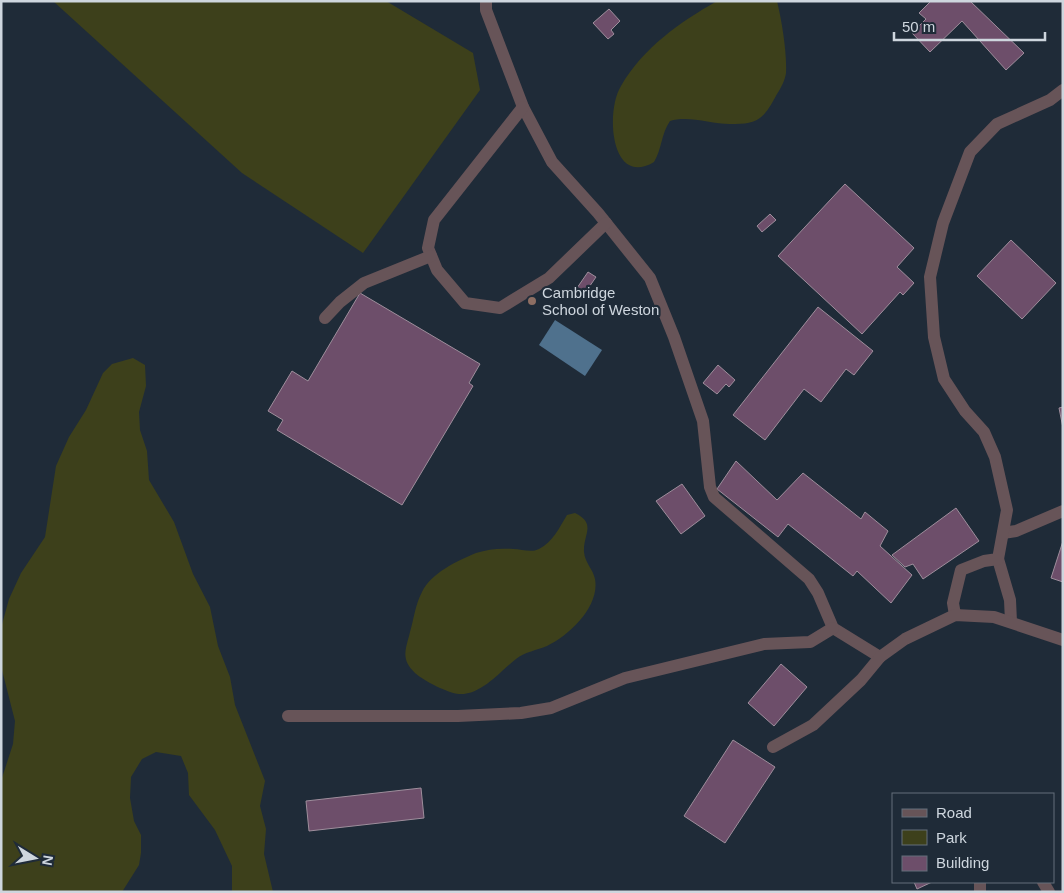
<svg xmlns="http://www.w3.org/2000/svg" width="1064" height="893" viewBox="0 0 1064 893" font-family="Helvetica,sans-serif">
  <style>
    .green { fill: #3d401b }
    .water { fill: #4f718d }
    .building { fill: #6d4e6a; stroke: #9e8e9c }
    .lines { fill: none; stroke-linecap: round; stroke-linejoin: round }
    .minor { stroke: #675458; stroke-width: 12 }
    .education-dot { fill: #8d6e63; stroke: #1f2b38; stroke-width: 2 }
    .labels { text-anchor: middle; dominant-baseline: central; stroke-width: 4.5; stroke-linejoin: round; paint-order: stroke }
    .poi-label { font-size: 15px; fill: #ced6de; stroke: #1f2b38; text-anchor: start }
  </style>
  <rect width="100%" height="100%" fill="#1f2b38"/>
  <!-- green -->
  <g class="green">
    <polygon points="53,1 386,1 473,53 480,90 363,253 242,173"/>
    <path d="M717,1H777C782,22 787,52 786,73C785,80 781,88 777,94C764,118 759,125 730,124C711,124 688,115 670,121C661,134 662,149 654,162C611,188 605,112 621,86C644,47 679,23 717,1Z"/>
    <polygon points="133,358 145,365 146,386 139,412 140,430 147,451 149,480 174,522 193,574 210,607 218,646 230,677 235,705 265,781 260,806 266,829 264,854 273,892 232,892 232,866 215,830 189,795 188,773 181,756 156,752 142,759 131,777 130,798 134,821 141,835 141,853 139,865 122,892 1,892 1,781 13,744 15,721 1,666 1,628 9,599 21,573 45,537 56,466 69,437 86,410 103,373 112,364"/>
    <path d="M575,513C597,524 583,534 584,552C585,563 593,569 595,579C600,606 570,635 547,646C537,650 525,652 516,659C500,671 482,695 459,694C448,693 424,681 415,673C400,659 406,649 410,632C414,619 415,605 422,592C431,573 457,561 476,553C488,549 500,548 513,549C522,549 531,553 539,549C553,542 559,528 567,515Z"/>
  </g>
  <!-- water -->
  <polygon class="water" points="555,320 602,350 585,376 539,345"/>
  <!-- building -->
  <g class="building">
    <polygon points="931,1 970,1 1024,53 1006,70 962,21 930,52 912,33 926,19 919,13"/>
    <polygon points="609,9 620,21 611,30 614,34 608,39 593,23"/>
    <polygon points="845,184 914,248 897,267 914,283 903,295 900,292 862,334 778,256"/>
    <polygon points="770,214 776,220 762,232 757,226"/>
    <polygon points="1011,240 1056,283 1022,319 977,276"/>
    <polygon points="588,272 596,277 585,293 577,288"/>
    <polygon points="360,293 480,364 469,383 473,386 402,505 277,430 283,420 268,411 292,371 308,381"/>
    <polygon points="818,307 873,351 854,375 846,369 821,402 804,389 765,440 733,415"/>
    <polygon points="718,365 735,380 729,387 726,384 717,394 703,383"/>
    <polygon points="1063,407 1063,428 1059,408"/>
    <polygon points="736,461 777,500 803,473 861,519 865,512 888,531 880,546 912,575 891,603 857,571 853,576 788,524 778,537 717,489"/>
    <polygon points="682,484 705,516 681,534 656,501"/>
    <polygon points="956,508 979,541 923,579 913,564 905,567 892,555"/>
    <polygon points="1063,541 1063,582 1051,578"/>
    <polygon points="781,664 807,687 774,726 748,703"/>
    <polygon points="733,740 775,767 725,843 684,816"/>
    <polygon points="421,788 424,818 309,831 306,801"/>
    <polygon points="914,882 932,882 917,889"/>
  </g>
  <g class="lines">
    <!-- minor -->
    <g class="minor">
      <polyline points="486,1 486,10 523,107 552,162 598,213 650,278 674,337 703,421 710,487 714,497 809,579 818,593 833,628 880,657"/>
      <polyline points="523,107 434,220 428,248 437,270 465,303 500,308 549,278 606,223"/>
      <polyline points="325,318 340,302 364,283 431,256"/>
      <polyline points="1003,533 1016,531 1063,511"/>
      <polyline points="998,559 1010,600 1011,622"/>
      <polyline points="955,615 953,603 961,570 984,561 998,559 1007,510 995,457 984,432 965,411 944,379 934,337 930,277 943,223 970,152 997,124 1050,100 1063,90"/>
      <polyline points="288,716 458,716 521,713 551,708 625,678 764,644 810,642 833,628"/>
      <polyline points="773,747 813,725 861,680 880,657 905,639 955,615 994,617 1063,640"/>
      <polyline points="980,882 980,892"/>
      <polyline points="1043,882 1049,892"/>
    </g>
  </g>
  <!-- markers -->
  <circle class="education-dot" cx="532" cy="301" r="5"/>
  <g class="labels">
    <!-- poi labels -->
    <g class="poi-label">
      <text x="542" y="292">Cambridge<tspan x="542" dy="17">School of Weston</tspan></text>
    </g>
  </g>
  <!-- border -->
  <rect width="1064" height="893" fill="none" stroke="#ced6de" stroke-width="5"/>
  <!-- legend -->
  <rect x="892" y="793" width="162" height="90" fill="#1f2b38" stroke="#656f7a"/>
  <rect x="902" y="809" width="25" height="8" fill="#675458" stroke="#656f7a"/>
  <text x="936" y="818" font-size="15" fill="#ced6de">Road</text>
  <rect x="902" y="830" width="25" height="15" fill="#3d401b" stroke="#656f7a"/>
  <text x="936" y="843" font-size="15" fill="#ced6de">Park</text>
  <rect x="902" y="856" width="25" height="15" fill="#6d4e6a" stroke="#656f7a"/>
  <text x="936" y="868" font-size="15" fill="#ced6de">Building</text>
  <!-- north arrow -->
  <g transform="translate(35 858) rotate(100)" stroke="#1f2b38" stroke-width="4" paint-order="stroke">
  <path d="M0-4L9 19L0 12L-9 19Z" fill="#ced6de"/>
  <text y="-8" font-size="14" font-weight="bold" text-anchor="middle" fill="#ced6de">N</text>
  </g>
  <!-- scale -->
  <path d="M894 32v8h151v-8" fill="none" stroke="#ced6de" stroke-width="2.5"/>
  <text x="902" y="32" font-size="15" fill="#ced6de" stroke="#1f2b38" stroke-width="4" paint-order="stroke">50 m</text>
</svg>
